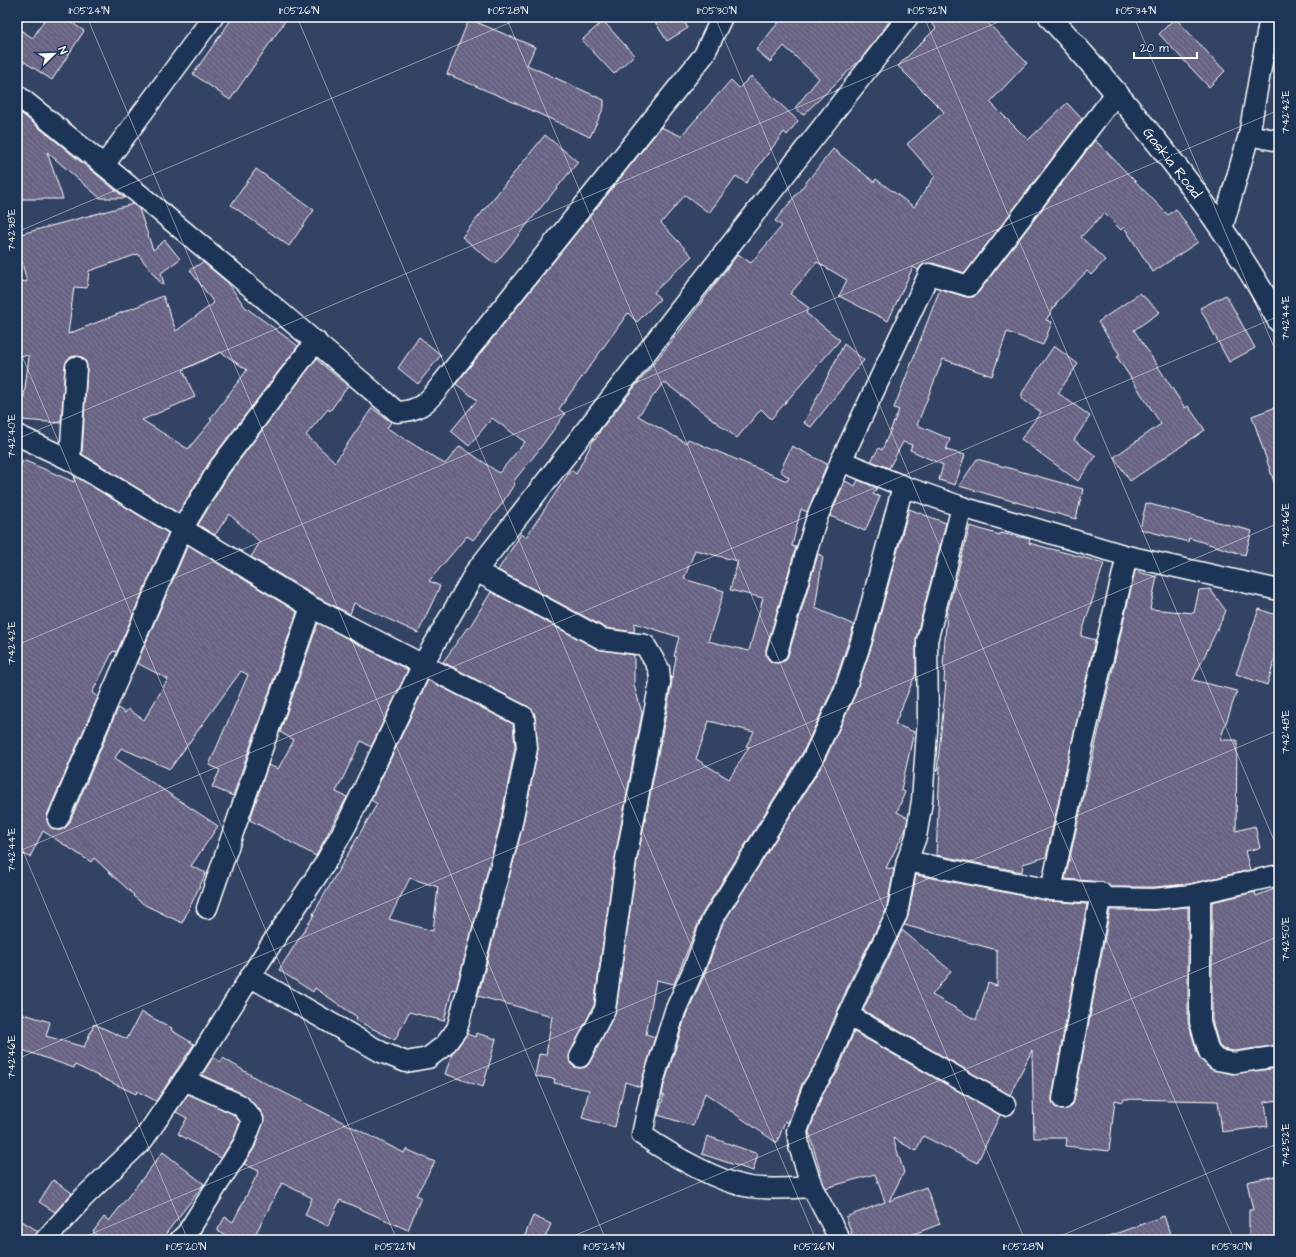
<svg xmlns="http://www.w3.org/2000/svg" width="1296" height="1257" viewBox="0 0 1296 1257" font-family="'Architects Daughter',sans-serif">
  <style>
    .building { fill: url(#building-back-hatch); stroke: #fff; fill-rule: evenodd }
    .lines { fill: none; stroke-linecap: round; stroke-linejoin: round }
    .minor-casing { stroke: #fff; stroke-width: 23 }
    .secondary-casing { stroke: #fff; stroke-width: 25 }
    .minor { stroke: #1d3557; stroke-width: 20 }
    .secondary { stroke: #1d3557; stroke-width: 22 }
    .ticks { fill: none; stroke: #fff; stroke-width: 1; stroke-opacity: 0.45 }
    .labels { text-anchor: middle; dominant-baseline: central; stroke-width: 4; stroke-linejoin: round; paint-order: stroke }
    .street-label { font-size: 15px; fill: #fff; stroke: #1d3557 }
    .neatline { fill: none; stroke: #fff; stroke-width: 1.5 }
    .ticks-label { font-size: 10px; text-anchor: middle; fill: #fff }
  </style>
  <defs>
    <pattern id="building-back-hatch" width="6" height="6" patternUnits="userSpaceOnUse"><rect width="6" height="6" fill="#676382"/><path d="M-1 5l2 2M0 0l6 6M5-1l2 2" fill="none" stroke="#7e7a95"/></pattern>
  </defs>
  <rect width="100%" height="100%" fill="#334364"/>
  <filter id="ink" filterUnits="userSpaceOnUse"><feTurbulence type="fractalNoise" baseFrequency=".025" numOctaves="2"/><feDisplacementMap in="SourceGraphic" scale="8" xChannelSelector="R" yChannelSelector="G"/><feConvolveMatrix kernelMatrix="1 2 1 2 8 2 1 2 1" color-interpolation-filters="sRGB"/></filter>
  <g filter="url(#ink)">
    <!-- building -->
    <g class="building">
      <polygon points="46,17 64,17 84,31 52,80 17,57 17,28 33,38"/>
      <polygon points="233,17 288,17 230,100 193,74"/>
      <polygon points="652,17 681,17 688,28 667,41"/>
      <polygon points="783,17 893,17 861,59 803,115 795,108 819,78 784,46 770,62 756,50"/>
      <path d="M926,17H982L1027,63L990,102L1028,140L1067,103L1082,119L965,273L932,263L922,265L918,270L913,267L888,321L839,296L847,280L817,262L790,294L809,308L806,313L840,340L771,419L761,409L737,438L664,382L638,416L686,443L688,439L787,481L789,478L780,471L792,446L827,464L807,512L801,509L792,546L796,547L766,649V655L769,660L774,663L785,661L788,656L818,554L823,556L815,608L854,625L833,688L803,752L702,914L674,984L656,980L646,1034L655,1037L640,1087L625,1082L615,1127L582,1118L589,1090L554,1083L555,1079L535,1076L539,1054L546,1055L552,1016L478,996L522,829L538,750L535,716L529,707L443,662L467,628H469L491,592L597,649L634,655V685L642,713L615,857L594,1005L569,1057L570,1063L574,1067L580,1068L586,1067L590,1062L616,1011L637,861L669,699L676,657L674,656L679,637L635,623L634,632L606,628L498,570L521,534L526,537L571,470L576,474L594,439L595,440L601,429L679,332L738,254L751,263L782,226L775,221L833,149L874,182L876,179L914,207L935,176L907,144L944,112L898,66L936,28ZM695,550L738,561L730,590L763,598L749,651L708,641L724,591L684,579ZM709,721L754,732L746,746L749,747L729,779L696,759Z"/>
      <polygon points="1175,18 1225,71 1209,87 1159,34"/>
      <polygon points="469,19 535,47 527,65 604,100 604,107 590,137 504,98 447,74"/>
      <polygon points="603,21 634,55 614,74 582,40"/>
      <polygon points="751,76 798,121 787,135 784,132 746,183 736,176 709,213 685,195 661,223 692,256 654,292 660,299 637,322 628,313 559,409 565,414 538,451 513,482 515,483 501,505 473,540 467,536 429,581 440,586 418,633 354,603 350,614 317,597 251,557 260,542 229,514 215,535 198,525 229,474 316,359 348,386 330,411 328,409 306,435 335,462 372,408 391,422 387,428 445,464 460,446 499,473 525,442 492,418 469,446 451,431 477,400 456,384 661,127 681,136 731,80 739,88"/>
      <polygon points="17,110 58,143 125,198 100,198 47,152 63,199 17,199"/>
      <polygon points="545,135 578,162 495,264 462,237"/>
      <polygon points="1095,140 1168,215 1176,209 1198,242 1153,272 1124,227 1121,230 1104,213 1081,237 1105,260 1091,275 1087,271 1058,301 1046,320 1052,322 1043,345 1007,332 992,376 943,359 917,425 950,439 946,450 965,455 955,485 939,480 943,465 910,450 912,445 903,442 889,468 871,461 879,448 882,450 899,410 894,408 940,289 966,297 973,297 978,293"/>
      <polygon points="256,169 314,210 289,246 231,205"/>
      <path d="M133,204L139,209L153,250L165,240L180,259L161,273L164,284L162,285L138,254L89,271L87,288L74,287L68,334L163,296L176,331L214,303L190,270L203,262L228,283L245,307L298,346L210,461L178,513L82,454L87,368L86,362L82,357H71L67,360L65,366L61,423L21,420L29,356L17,355L20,281L27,282L17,244V235ZM221,352L247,370L210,419L212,420L188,449L142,420L195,397L183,370Z"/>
      <polygon points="1140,293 1160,312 1134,330 1185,408 1188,406 1205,430 1130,481 1114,457 1161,424 1117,357 1120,355 1098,322"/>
      <polygon points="1226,295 1255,348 1229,362 1200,308"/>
      <polygon points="419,337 441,355 418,384 398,368"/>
      <polygon points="844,344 864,360 811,427 804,423"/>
      <polygon points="1054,346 1078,364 1058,393 1090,416 1074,440 1096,456 1078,481 1021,439 1041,412 1022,399 1022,393"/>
      <polygon points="1279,406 1279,487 1276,488 1252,416"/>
      <polygon points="977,459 1083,489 1076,519 959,486"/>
      <polygon points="23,460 74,482 75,476 168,533 117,652 113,651 92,693 98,697 47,815 47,821 53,829 60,830 65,828 69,824 118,708 125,713 128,709 144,720 168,679 137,663 188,545 297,612 233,796 212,787 220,770 209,765 248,675 241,671 170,769 121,748 115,758 218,826 191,866 206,873 182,923 145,905 133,896 134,895 94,858 91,862 43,831 30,857 17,851 17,473"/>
      <polygon points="858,480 877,488 873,494 880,497 865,531 830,516 845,481 855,486"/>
      <polygon points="1146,503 1252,531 1245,555 1189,538 1188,542 1140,529"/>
      <polygon points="909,509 946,523 916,638 916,673 895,724 914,732 901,790 905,792 897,812 908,818 905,831 886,868 894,869 886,910 850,981 816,1063 802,1084 788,1123 785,1121 777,1143 705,1093 693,1126 658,1115 664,1095 662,1095 664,1085 686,1015 706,971 722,925 823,764 854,697 872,645"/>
      <polygon points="970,526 1000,535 1000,533 1030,539 1029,543 1104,563 1081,636 1095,640 1046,857 1023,864 1022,872 936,855 940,766 937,771 946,682 944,682 945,666 943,666 947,612"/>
      <polygon points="1135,571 1157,577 1150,609 1194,613 1199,590 1210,589 1226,611 1193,680 1237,691 1220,740 1237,740 1236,831 1255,826 1260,848 1245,851 1250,870 1189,884 1154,887 1111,887 1103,882 1065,879"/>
      <polygon points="1259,609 1279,616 1279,646 1267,685 1236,674"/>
      <polygon points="318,623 408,670 371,747 361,741 336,792 347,797 316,856 250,820 268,765 278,769 294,740 280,732"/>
      <path d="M428,680L513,724L515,747L500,824L456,990L452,989L444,1021L409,1012L395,1040L356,1020L357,1017L315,988L313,992L279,970L314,915L313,914L377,804L371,800ZM410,878L438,887L433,931L389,919Z"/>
      <polygon points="916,875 1049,901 1087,904 1052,1097 1052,1102 1055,1107 1061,1110 1071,1107 1074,1101 1110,910 1154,910 1188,907 1188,1022 1198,1055 1209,1068 1232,1074 1279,1068 1279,1100 1265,1102 1268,1126 1222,1132 1218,1101 1124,1099 1123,1102 1115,1100 1109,1151 1066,1146 1067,1138 1034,1138 1032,1050 1010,1095 863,1010 902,930 951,971 932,995 976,1020 988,983 997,986 997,950 904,925 908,916"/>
      <polygon points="1274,889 1279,902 1279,1045 1234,1051 1223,1049 1219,1046 1212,1020 1212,902 1255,892 1256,896"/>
      <polygon points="17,1012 50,1022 46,1036 84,1047 94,1024 127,1039 141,1012 172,1028 171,1030 194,1044 156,1101 137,1091 136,1094 75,1065 74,1068 17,1048"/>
      <polygon points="854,1032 1000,1115 977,1163 923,1136 916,1151 893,1138 904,1172 889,1201 926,1187 940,1224 898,1240 854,1240 846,1217 885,1202 875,1174 825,1188 809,1132 823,1093 837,1073"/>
      <polygon points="476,1033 496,1039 483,1087 445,1074 452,1054 467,1034 475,1037"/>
      <polygon points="213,1057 221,1062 223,1058 261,1081 404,1153 406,1149 435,1162 416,1195 421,1197 408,1230 340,1200 328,1226 305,1215 312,1198 282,1183 255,1235 263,1240 224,1240 226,1236 217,1231 225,1217 233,1222 259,1171 244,1164 255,1147 264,1118 262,1112 245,1095 202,1075"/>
      <polygon points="188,1094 233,1114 240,1122 234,1138 221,1158 178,1134 187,1118 176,1112"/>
      <polygon points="707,1136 758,1154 753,1171 702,1154"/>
      <polygon points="163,1152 204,1184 161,1240 103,1240 93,1232 104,1217 109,1221"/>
      <polygon points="1279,1175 1279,1240 1249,1240 1249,1210 1253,1210 1247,1182"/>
      <polygon points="53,1180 72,1193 55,1212 39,1202"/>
      <polygon points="533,1216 551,1224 544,1240 523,1240"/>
      <polygon points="1164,1216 1172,1240 1104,1240 1104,1238"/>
      <polygon points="17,1218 38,1231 34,1240 17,1240"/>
    </g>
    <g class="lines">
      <defs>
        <g id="minor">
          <path d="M17,95C146,198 272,304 397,412C425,411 431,397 447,377L704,55L722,17"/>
          <polyline points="1249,135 1279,141"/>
          <polyline points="104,165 213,17"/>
          <polyline points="1222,229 1249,135 1270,17"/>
          <polyline points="17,435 70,460 311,607 524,717 527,748 511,827 457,1029 445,1045 428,1058 406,1062 381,1052 251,977"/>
          <polyline points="70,460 76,367"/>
          <polyline points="841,461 929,274 969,286 1117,92"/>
          <polyline points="476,571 602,639 645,645 659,669 660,682 626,859 605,1009 580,1057"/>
          <polyline points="777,652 816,520 841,461 903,486"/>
          <polyline points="58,819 182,529 219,468 316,341"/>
          <polyline points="907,861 1051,890 1101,893 1105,898 1154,899 1191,895 1279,875"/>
          <polyline points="1051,890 1082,747 1127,556"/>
          <polyline points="1200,893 1200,1022 1209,1052 1217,1060 1234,1063 1279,1056"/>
          <polyline points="207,908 311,607"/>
          <polyline points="848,1015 1005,1105"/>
          <polyline points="1063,1099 1101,893"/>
          <path d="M812,1187C792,1188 770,1190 750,1187C717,1182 670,1154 642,1135L653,1082L675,1011L695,966L712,920L813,758L844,692L861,642L903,486L962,507L1127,556L1279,590"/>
          <polyline points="45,1240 84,1197 143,1140 196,1063 264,955 324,865 347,824 423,664 476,571 908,17"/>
          <polyline points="180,1240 187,1233 244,1143 253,1120 240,1105 184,1080"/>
          <polyline points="840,1240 812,1187 799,1146 797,1131 813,1088 826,1068 861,986 897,914 907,861 916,837 922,801 928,718 927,641 962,507"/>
        </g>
        <path id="secondary" d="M1050,17C1134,111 1218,210 1279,321"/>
      </defs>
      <!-- minor casing -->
      <use href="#minor" class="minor-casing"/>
      <!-- secondary casing -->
      <use href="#secondary" class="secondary-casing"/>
      <!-- minor -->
      <use href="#minor" class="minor"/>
      <!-- secondary -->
      <use href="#secondary" class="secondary"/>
    </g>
  </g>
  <!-- ticks -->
  <path class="ticks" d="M87,17L606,1240M297,17L816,1240M506,17L1025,1240M715,17L1234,1240M924,17L1279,852M1134,17L1279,359M17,25L36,17M17,232L523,17M17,344L397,1240M17,439L1010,17M17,645L1279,110M17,837L188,1240M17,852L1279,316M17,1059L1279,523M77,1240L1279,730M564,1240L1279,936M1051,1240L1279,1143"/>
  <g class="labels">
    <!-- street labels -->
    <g class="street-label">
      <text transform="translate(1172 163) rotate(52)">Gaskia Road</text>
    </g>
  </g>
  <!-- margin -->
  <rect width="1296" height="1257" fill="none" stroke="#1d3557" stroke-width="44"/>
  <!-- north arrow -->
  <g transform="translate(54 54) rotate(67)" stroke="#1d3557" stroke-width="3" paint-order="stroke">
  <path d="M0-3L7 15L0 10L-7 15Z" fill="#ffffff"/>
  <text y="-6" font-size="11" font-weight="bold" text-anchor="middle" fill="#ffffff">N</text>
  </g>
  <!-- scale -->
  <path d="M1134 52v6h63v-6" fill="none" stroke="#ffffff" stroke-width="2"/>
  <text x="1140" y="52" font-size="12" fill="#ffffff" stroke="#1d3557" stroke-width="3" paint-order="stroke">20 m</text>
  <rect x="22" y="22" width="1252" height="1213" class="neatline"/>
  <g class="ticks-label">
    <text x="89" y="14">11°05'24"N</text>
    <text x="299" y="14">11°05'26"N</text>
    <text x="508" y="14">11°05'28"N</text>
    <text x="717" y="14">11°05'30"N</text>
    <text x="927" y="14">11°05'32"N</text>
    <text x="1136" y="14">11°05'34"N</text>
    <text transform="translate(1285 112) rotate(-90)" y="4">7°42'42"E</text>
    <text transform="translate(11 230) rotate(-90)" y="4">7°42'38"E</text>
    <text transform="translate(1285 318) rotate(-90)" y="4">7°42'44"E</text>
    <text transform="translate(11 436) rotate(-90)" y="4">7°42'40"E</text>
    <text transform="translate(1285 525) rotate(-90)" y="4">7°42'46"E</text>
    <text transform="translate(11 643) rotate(-90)" y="4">7°42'42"E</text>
    <text transform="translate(1285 732) rotate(-90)" y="4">7°42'48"E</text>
    <text transform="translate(11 850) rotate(-90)" y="4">7°42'44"E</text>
    <text transform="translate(1285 939) rotate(-90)" y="4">7°42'50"E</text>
    <text transform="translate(11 1057) rotate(-90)" y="4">7°42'46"E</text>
    <text transform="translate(1285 1145) rotate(-90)" y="4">7°42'52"E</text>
    <text x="186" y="1250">11°05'20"N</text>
    <text x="395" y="1250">11°05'22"N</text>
    <text x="604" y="1250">11°05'24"N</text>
    <text x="814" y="1250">11°05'26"N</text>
    <text x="1023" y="1250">11°05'28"N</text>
    <text x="1232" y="1250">11°05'30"N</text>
  </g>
</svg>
